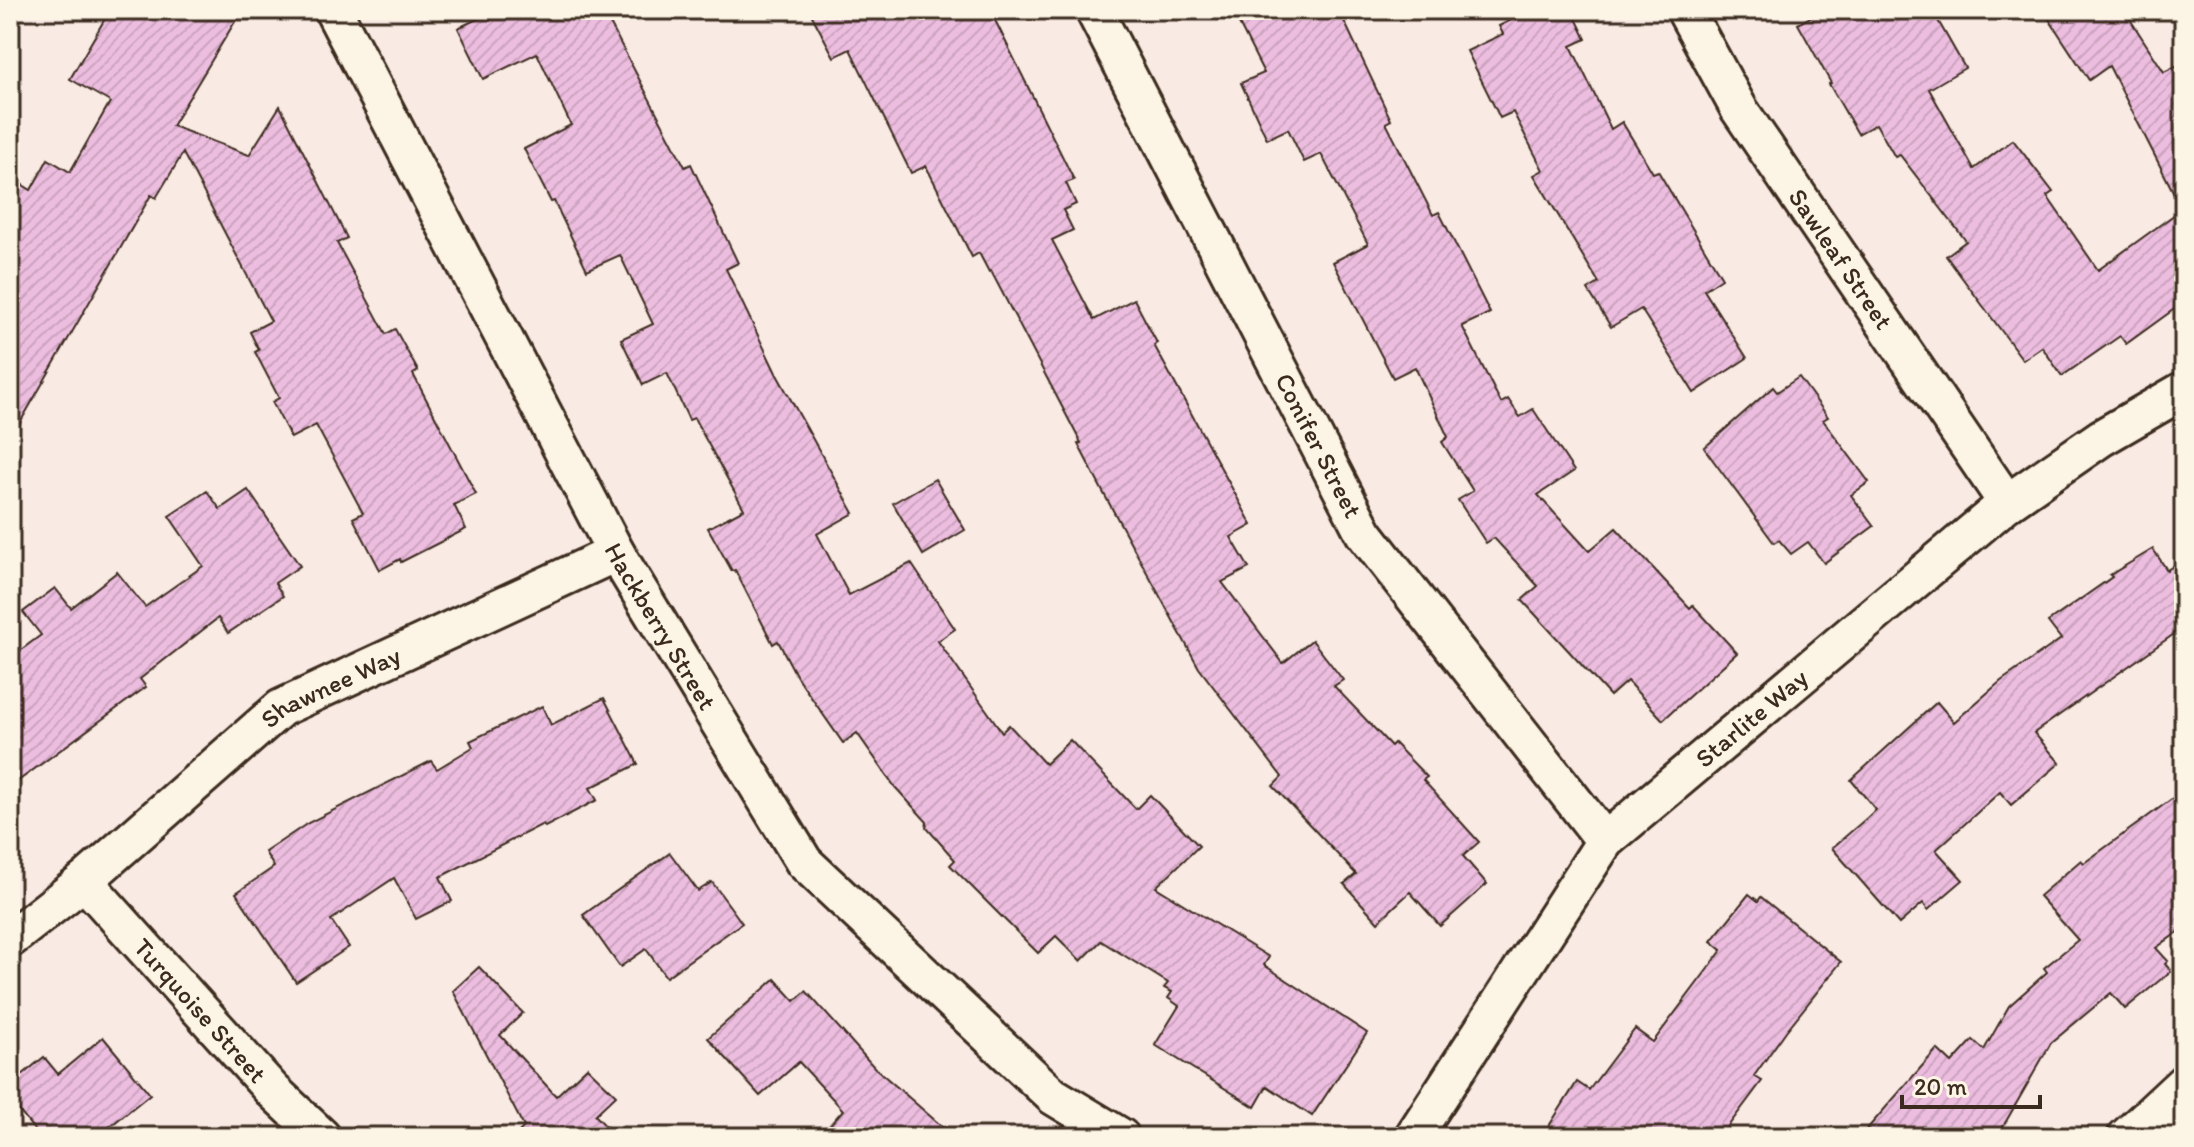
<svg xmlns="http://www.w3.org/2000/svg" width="2194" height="1147" viewBox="0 0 2194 1147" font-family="Itim,sans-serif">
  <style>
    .building { fill: url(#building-hatch); stroke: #3b2a1e; stroke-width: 2 }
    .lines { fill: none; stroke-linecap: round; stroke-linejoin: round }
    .service-casing { stroke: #3b2a1e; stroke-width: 24 }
    .minor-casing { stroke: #3b2a1e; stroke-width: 42 }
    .service { stroke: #fcf5e5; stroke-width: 18 }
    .minor { stroke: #fcf5e5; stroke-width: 36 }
    .labels { text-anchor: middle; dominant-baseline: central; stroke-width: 6; stroke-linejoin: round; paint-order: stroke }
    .street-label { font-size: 26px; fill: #3b2a1e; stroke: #fcf5e5 }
  </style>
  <defs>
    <pattern id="building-hatch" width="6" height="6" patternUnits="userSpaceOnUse" patternTransform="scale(2)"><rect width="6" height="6" fill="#ecbddf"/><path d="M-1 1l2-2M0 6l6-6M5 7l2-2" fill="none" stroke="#cba3bf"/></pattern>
  </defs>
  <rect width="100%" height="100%" fill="#f9eae4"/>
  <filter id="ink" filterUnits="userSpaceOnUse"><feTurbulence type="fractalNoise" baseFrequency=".0125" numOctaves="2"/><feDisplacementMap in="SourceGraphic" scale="16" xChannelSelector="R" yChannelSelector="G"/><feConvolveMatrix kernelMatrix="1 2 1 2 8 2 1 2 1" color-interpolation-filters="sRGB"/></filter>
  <g filter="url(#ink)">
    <!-- building -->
    <g class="building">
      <polygon points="110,10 242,10 172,126 249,155 280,106 347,238 337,243 386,334 395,329 418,371 413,374 476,494 454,505 466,529 401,562 400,559 380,570 353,518 363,513 316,425 291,438 272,402 279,398 255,352 259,350 250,332 271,321 183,153 156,198 151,195 10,440 10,177 31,190 48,159 70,172 110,102 70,79"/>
      <polygon points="496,10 603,10 685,167 691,164 738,263 726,269 776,373 854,513 817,534 849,595 911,563 955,629 938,641 1002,732 1009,725 1045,764 1070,740 1136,809 1150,795 1199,846 1156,887 1269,957 1264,965 1367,1033 1312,1116 1267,1086 1255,1107 1155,1045 1179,1006 1168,998 1172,992 1164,988 1168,983 1101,941 1081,961 1056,936 1038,953 950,865 955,860 926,827 927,822 895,787 857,733 843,743 797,677 778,641 773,644 735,570 732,571 708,528 744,509 694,418 689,420 667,373 643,385 621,339 653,324 620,255 587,270 554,201 551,202 524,149 571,125 537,53 483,79 458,28"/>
      <polygon points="809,10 990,10 1074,180 1066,183 1076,204 1063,210 1073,230 1052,240 1094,320 1134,299 1157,343 1154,345 1252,525 1231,537 1249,568 1222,582 1283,663 1312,640 1343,680 1334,686 1391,746 1394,743 1427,777 1423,780 1479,842 1463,856 1487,884 1440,926 1410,892 1378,922 1344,884 1356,874 1273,786 1282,777 1199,668 1103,492 1078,444 1081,443 991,271 989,272 979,253 972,257 926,166 911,173 850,49 834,57"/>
      <polygon points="1232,10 1339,10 1391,120 1386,123 1433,215 1439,212 1490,313 1462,326 1501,403 1508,399 1520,417 1533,409 1574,471 1538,495 1589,551 1616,528 1690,608 1693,605 1737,653 1663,720 1627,681 1610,696 1522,600 1538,586 1494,538 1486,543 1458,500 1473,491 1442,442 1448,437 1415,367 1393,378 1333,262 1368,244 1321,154 1304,162 1288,129 1267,139 1241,83 1264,73"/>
      <polygon points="1531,10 1572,10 1586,39 1571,46 1611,129 1622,122 1653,173 1658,171 1722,278 1704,290 1747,358 1694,393 1641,309 1611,327 1588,290 1599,283 1534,175 1543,170 1513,112 1500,118 1467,51 1503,34 1499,26"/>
      <polygon points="1823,10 1932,10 1965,68 1929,89 1974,169 2013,140 2053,192 2047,196 2098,270 2182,209 2109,66 2089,80 2043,10 2124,10 2164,72 2184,62 2184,302 2126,344 2120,336 2062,376 2042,347 2023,360 1946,256 1966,241 1900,155 1895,157 1876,124 1858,134 1829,84 1831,83 1798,24"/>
      <polygon points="1799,377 1828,417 1823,420 1869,482 1851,495 1874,526 1824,563 1808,542 1791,554 1779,540 1774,543 1704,448 1773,387 1777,392"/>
      <polygon points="935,479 965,530 923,555 893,503"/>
      <polygon points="248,490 300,566 275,583 283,596 228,633 218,618 140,679 146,687 10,787 10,658 41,635 23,612 55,588 71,608 117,572 145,607 203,566 169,516 207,491 220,509"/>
      <polygon points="2153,549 2167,570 2184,559 2184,627 2034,733 2060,763 2011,805 2000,792 1936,850 1963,880 1928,910 1923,903 1899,924 1832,848 1876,810 1851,780 1937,702 1954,722 2001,681 2061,639 2048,622 2112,577 2110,575"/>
      <polygon points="604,698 638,764 590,788 597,800 545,827 543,824 440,877 452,901 416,919 394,878 331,920 349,947 296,982 236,893 274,867 265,852 308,823 431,761 437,769 473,747 470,741 542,706 551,725"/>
      <polygon points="2184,790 2184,928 2156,948 2168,961 2165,964 2171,971 2125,1009 2111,993 2051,1043 1997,1137 1860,1137 1937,1049 1952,1063 1973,1040 1984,1050 2009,1006 2047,972 2044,968 2078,940 2039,896 2081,860 2084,863"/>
      <polygon points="670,853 698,891 712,882 742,923 666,977 646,949 620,967 583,915"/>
      <polygon points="1749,894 1758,901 1761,897 1841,962 1786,1031 1754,1076 1762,1081 1720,1137 1542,1137 1577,1082 1589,1090 1635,1029 1653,1042 1722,950 1711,941"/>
      <polygon points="479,967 523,1013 500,1035 556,1096 587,1067 616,1095 595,1115 616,1137 514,1137 524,1127 453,991"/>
      <polygon points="775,979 795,1001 806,991 874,1067 954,1137 819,1137 843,1110 799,1062 760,1096 708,1038"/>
      <polygon points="103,1037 150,1094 97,1137 40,1137 10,1100 10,1085 44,1057 58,1074"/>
    </g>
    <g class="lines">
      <defs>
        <polyline id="service" points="2153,1109 2181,1137"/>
        <g id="minor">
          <path id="s1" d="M333,10L616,553L804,862L1053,1096L1121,1137"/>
          <path id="s2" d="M1094,10L1364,533L1605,841"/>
          <path id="s3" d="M1685,10L1739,109L2007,503"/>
          <path id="s4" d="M84,881L272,1090L322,1137"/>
          <path id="s5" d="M10,939L84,881L281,708L616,553"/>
          <path id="s6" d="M1413,1137L1605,841L2007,503L2101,438L2184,390"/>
          <polyline points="2126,1137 2184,1083"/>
        </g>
      </defs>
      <!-- service casing -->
      <use href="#service" class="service-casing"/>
      <!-- minor casing -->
      <use href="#minor" class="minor-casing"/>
      <!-- service -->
      <use href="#service" class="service"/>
      <!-- minor -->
      <use href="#minor" class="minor"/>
    </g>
  </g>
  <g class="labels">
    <!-- street labels -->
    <g class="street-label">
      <text stroke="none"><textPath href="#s3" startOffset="294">Sawleaf Street</textPath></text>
      <text stroke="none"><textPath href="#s2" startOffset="490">Conifer Street</textPath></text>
      <text stroke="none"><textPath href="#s1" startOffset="698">Hackberry Street</textPath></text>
      <text stroke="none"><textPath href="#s5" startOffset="410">Shawnee Way</textPath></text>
      <text stroke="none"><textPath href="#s6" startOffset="544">Starlite Way</textPath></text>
      <text stroke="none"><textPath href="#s4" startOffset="174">Turquoise Street</textPath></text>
    </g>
  </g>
  <!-- margin -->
  <rect width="2194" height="1147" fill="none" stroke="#fcf5e5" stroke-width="40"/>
  <rect x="20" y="20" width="2154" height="1107" fill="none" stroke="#3b2a1e" stroke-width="3" filter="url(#ink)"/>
  <!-- scale -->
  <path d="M1902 1095v12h138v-12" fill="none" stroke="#3b2a1e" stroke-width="4"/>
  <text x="1914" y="1095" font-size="24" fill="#3b2a1e" stroke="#fcf5e5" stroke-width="6" paint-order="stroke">20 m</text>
</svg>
